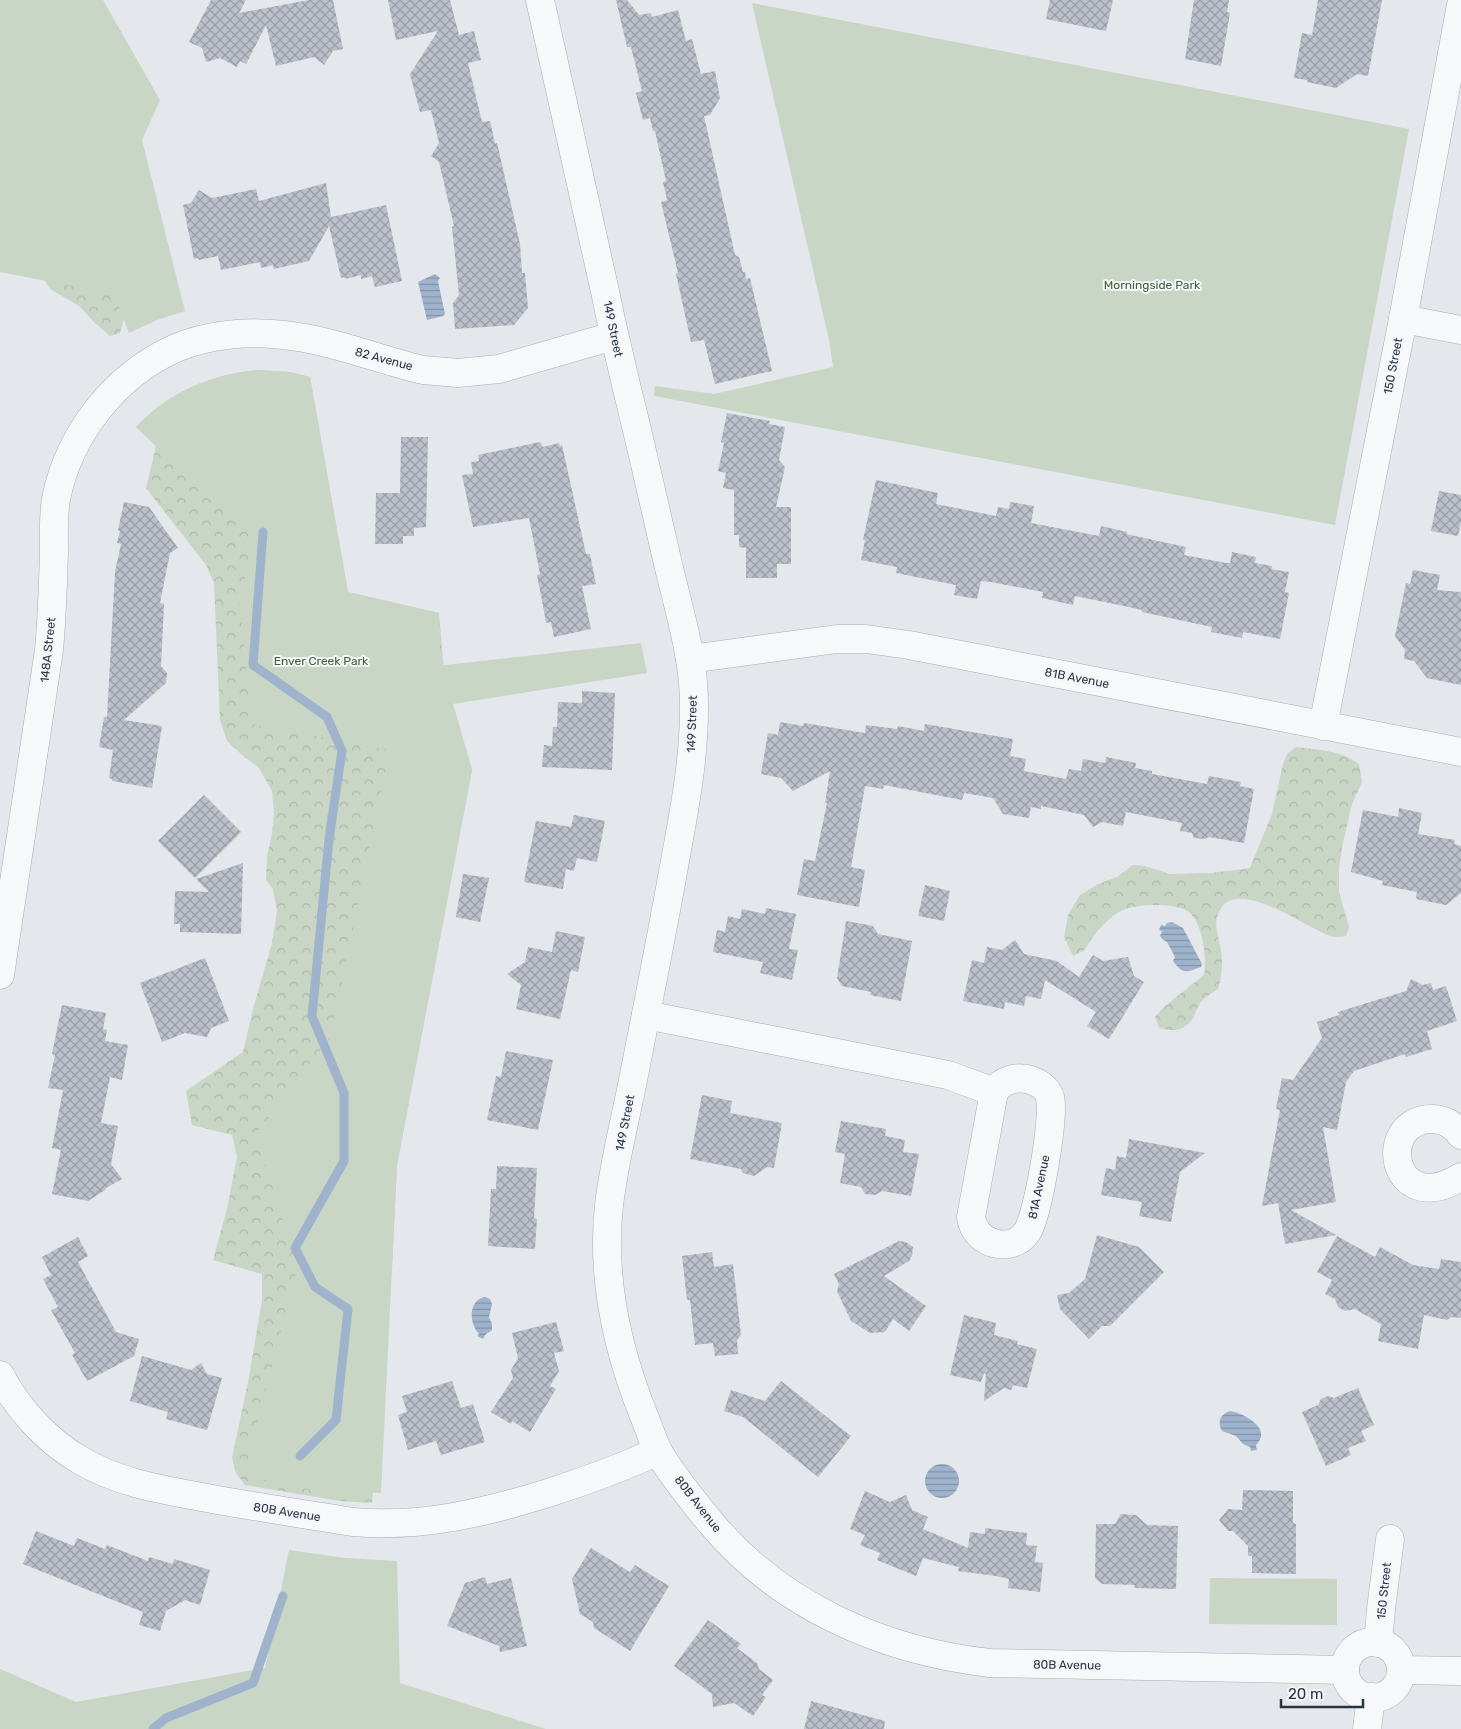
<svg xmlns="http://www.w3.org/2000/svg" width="1461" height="1729" viewBox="0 0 1461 1729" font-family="Rubik,sans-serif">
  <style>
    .forest { fill: url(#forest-crowns) }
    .park { fill: #c9d6c5 }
    .water { fill: url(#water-rules) }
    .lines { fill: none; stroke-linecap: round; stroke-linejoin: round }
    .stream { stroke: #9fb4cc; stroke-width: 9 }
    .building { fill: url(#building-cross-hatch) }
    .minor-casing { stroke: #a9aeb7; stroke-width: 29 }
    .minor { stroke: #f7f8fa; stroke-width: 28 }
    .labels { text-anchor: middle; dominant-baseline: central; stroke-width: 4; stroke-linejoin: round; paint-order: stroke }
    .park-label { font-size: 12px; fill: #3f6138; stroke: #f4f6f9 }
    .street-label { font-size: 12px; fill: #2b3445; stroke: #f4f6f9 }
  </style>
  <defs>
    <pattern id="forest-crowns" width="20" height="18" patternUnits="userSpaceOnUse" patternTransform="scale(1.25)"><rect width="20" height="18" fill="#c9d6c5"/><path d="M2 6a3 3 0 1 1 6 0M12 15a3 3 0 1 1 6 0" fill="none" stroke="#adb8ab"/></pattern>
    <pattern id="water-rules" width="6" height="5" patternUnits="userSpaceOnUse" patternTransform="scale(1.25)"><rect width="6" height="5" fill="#9fb4cc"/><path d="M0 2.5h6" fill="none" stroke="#8293a7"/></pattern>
    <pattern id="building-cross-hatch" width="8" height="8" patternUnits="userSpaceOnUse" patternTransform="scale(1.25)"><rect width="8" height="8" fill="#bbc0ca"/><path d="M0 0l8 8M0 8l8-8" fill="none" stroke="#989da6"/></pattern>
  </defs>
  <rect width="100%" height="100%" fill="#e4e7ec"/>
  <!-- forest -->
  <g class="forest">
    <polygon points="0,152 127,308 120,333 110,336 95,323 79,306 50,289 30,257"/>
    <path d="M259,370L290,372L310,377L348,592L439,613L444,673L472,770L397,1165L392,1268L372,1503L340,1501L245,1485L236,1473L232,1458L249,1377L262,1300V1274L213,1260L227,1209L237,1157L232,1135L192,1125L186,1091L243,1052L253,1009L272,943L277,911L273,889L266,880L267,856L272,834L274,813L272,791L259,768L241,754L227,741L220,720L214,583L206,565L146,488L156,446L136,427C169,392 211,374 259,370Z"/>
    <path d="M1296,747C1320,750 1339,750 1359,764L1362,782L1352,804L1342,847L1339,869V892L1349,927L1346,936C1342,936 1336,938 1331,936C1308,929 1237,876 1220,910C1212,925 1219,936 1221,951C1223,964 1222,976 1218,989C1211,994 1202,998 1198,1007C1196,1010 1195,1014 1193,1018C1185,1031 1173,1032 1159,1028L1155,1017L1164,1007L1204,975C1207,958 1203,925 1190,913C1178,902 1138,904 1123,910C1110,916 1101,927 1092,938C1089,942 1087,948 1083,951C1080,953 1076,954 1073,956L1064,937L1068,915L1080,895L1098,884L1117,877L1133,865L1145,866L1170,874L1211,873L1250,868L1272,814L1283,764L1287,754Z"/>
  </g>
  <!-- park -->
  <g class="park">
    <polygon points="0,0 103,0 160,100 142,140 185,311 157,320 129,333 114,294 0,272"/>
    <polygon points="752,3 1409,129 1335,525 654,396 655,386 714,394 833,367 829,340"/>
    <path d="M259,370L290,372L310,377L348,592L439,613L437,666L641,643L647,673L453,704L472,770L397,1165L381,1493H326L244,1475L298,1264L255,1135L331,1037L389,750L252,724L240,603L253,534L136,427C169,392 211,374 259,370Z"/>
    <polygon points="289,1550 345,1558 397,1561 400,1683 546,1729 0,1729 0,1669 76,1702 265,1668"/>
    <polygon points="1210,1578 1337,1579 1337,1625 1209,1624"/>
  </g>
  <!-- water -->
  <g class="water">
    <polygon points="435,274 440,278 438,281 445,314 443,316 427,320 418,282"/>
    <path d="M1172,922L1183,928L1202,964L1201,967C1187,972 1183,975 1173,961L1175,957L1167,942L1162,939L1160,936L1162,931L1159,930L1161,925L1165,926L1167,923Z"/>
    <path d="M485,1297L490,1299L492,1304L489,1317L492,1324V1330L485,1335L483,1339L477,1336L479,1334C469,1323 468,1300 485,1297Z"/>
    <path d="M1230,1411C1244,1413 1273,1429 1256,1445L1257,1450L1251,1451L1250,1447L1243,1444L1236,1436L1222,1431C1217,1422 1220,1414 1230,1411Z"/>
    <circle cx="942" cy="1481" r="17"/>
  </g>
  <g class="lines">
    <!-- stream -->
    <g class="stream">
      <polyline points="263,532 253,665 327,717 342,751 329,839 312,1016 344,1093 344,1161 295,1248 315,1287 348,1309 336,1420 300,1456"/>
      <polyline points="153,1729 166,1718 253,1683 283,1596"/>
    </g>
  </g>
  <!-- building -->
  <g class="building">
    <polygon points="211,0 246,0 239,13 309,0 333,0 343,49 333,51 324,65 314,57 276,66 266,25 246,64 240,61 237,67 220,58 206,62 202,48 189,42"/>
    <polygon points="388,0 450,0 459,35 474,31 481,60 468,63 482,122 490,121 495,144 497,143 520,244 522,273 525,273 528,308 514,325 455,329 453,303 459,295 452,227 454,226 439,162 431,156 439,143 431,110 420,112 410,74 438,31 396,40"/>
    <polygon points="616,0 627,0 639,15 651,13 652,17 678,10 686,41 692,39 701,74 715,71 720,98 710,115 704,116 735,255 739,257 743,272 745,272 746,279 750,278 772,371 715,384 704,340 691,342 676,274 678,273 661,202 667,200 663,182 666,181 655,131 653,131 650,118 643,120 636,93 642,91 631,47 627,47"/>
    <polygon points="1050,0 1113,0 1106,31 1046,19"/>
    <polygon points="1194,0 1229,0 1227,12 1230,13 1221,66 1185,59"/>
    <polygon points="1318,0 1382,0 1368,76 1357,74 1336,88 1307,82 1307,80 1294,78 1302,33 1312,35"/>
    <polygon points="326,183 331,217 386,205 402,281 375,287 372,276 361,279 361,275 345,279 344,277 341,278 329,226 309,261 274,269 273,265 261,268 260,262 221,270 218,256 199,260 198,258 194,259 183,205 191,203 199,190 212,198 256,189 259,201"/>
    <polygon points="727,413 770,421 769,424 785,427 779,460 785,467 776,507 791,507 791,564 777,564 777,578 746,578 746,548 739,547 739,535 734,535 734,490 723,488 726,473 718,471 724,443 721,442"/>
    <polygon points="401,437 428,437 426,527 414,528 414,536 403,536 403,544 375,544 376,493 400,493"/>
    <polygon points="540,442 543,447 559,443 560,446 562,445 586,554 590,554 596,584 582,586 591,629 554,637 551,622 546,623 544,611 537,575 540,574 529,518 473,527 462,475 473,474 471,462 479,461 478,455"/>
    <polygon points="876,480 938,493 936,504 996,516 998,507 1009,509 1010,502 1034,506 1031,523 1099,536 1101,526 1127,532 1126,534 1186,547 1184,555 1226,563 1230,563 1232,552 1256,557 1255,563 1272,566 1271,569 1289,572 1285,592 1289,593 1280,639 1243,632 1242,638 1211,632 1212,627 1142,612 1142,610 1124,606 1075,596 1073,605 1042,598 1043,592 991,582 981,581 977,599 954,595 956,585 896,573 897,567 861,560 865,540 863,540"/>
    <polygon points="1439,491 1461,495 1461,522 1458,536 1431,531"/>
    <polygon points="124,502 149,507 178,548 170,553 160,603 164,604 161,666 167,673 166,683 124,720 162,726 152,788 112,781 112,779 109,778 113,750 99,747 104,717 107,717 115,572 121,544 117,543 120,531 118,530"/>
    <polygon points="1413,570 1440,575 1437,590 1461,592 1461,685 1427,678 1414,661 1404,659 1405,650 1395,636 1406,583 1410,584"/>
    <polygon points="582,691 615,693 612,770 542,767 544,745 552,746 553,727 557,727 558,702 582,703"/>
    <polygon points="780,722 803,726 804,723 865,733 866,725 897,729 898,726 924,731 925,724 1013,739 1010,756 1026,759 1024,771 1066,779 1069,769 1081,771 1083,759 1105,763 1106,757 1136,763 1135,768 1152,771 1152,774 1207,784 1209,776 1241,782 1240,786 1254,789 1244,843 1209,837 1205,839 1194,838 1192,833 1180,831 1182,823 1126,812 1123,826 1102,822 1093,827 1084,815 1041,806 1041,809 1031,807 1029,818 1003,814 993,798 964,793 962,800 884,785 883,789 865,786 851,867 865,870 859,907 797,895 804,859 815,861 827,803 825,803 830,771 793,791 781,778 761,774 768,733 778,735"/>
    <polygon points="204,795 241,832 195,878 158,841"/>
    <polygon points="1399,808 1422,813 1418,834 1455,840 1454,844 1461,846 1461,893 1446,905 1416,899 1417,892 1382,885 1383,881 1351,872 1363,810 1398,817"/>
    <polygon points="574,815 605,821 597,862 577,858 574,871 566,869 563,889 524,882 536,821 571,827"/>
    <polygon points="243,863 241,934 180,932 180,924 174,924 175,891 209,892 196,879"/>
    <polygon points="463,874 489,878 480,922 456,917"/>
    <polygon points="925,885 950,891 944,921 918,916"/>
    <polygon points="766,908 796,914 789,949 798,950 792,980 760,973 763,962 713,952 717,930 725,932 728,916 740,919 742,909 765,914"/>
    <polygon points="846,921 873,926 878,934 912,941 901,1001 870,995 871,992 842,986 837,978"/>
    <polygon points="556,931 585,937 578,972 571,970 560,1019 516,1009 521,985 507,974 525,962 528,947 552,952"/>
    <polygon points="1015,940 1024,954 1057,961 1079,977 1093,955 1103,961 1128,957 1134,976 1144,982 1109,1039 1087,1026 1096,1012 1045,980 1041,999 1026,996 1024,1006 1005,1002 1004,1009 963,1001 972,960 984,963 987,947 1002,950"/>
    <polygon points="205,958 229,1021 211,1028 207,1037 185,1033 162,1042 140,983"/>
    <polygon points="1411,979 1423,985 1431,983 1433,990 1446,986 1457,1021 1427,1031 1432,1049 1406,1057 1405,1054 1354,1071 1346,1082 1337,1130 1323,1127 1336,1202 1291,1210 1336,1235 1285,1244 1278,1203 1262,1206 1280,1110 1276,1109 1282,1078 1293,1080 1322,1038 1317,1022 1339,1015 1338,1012 1406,991"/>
    <polygon points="62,1005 106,1013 103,1029 107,1030 105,1041 128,1045 122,1080 110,1077 101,1123 118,1126 111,1164 122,1179 106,1188 105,1190 88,1201 52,1194 61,1150 52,1148 63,1090 48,1088 55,1055 52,1054"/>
    <polygon points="506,1051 553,1060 538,1130 487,1120 496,1076 501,1077"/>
    <polygon points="702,1095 732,1101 730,1113 782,1123 774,1168 767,1167 754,1176 743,1173 741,1169 690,1159"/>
    <polygon points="841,1121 886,1129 885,1136 905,1140 903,1152 919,1154 911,1196 882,1191 875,1195 865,1194 861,1187 840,1183 845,1154 835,1152"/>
    <polygon points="1129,1139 1205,1153 1180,1172 1171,1222 1139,1216 1142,1202 1101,1195 1106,1168 1115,1170 1117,1156 1126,1158"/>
    <polygon points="497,1166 537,1168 534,1218 537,1219 535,1249 488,1246 491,1189 496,1189"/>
    <polygon points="1097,1235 1139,1247 1164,1272 1110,1326 1102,1326 1089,1339 1060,1309 1057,1295 1069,1293 1085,1279"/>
    <polygon points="1337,1236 1375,1257 1380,1247 1413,1265 1439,1269 1441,1259 1461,1262 1461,1318 1451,1317 1447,1320 1424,1315 1418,1349 1378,1341 1381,1324 1355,1309 1345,1311 1338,1307 1335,1299 1325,1294 1332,1280 1317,1272"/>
    <polygon points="78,1237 88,1256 78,1262 116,1332 139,1339 134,1356 87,1381 72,1355 75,1353 51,1310 58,1307 43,1279 51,1275 42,1257"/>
    <polygon points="899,1241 906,1242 913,1247 912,1256 909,1261 884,1276 926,1306 909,1331 893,1319 885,1332 870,1333 851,1321 837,1291 839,1284 834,1274"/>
    <polygon points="712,1252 714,1267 733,1264 741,1335 737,1340 738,1354 715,1356 713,1343 695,1345 690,1300 687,1300 682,1256"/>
    <polygon points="964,1315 996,1323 994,1335 1018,1341 1017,1344 1037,1349 1027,1388 1013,1385 1011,1390 1004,1388 984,1401 986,1374 984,1373 981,1382 950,1375"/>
    <polygon points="556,1322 564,1351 554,1353 559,1371 550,1386 556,1389 530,1432 512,1421 511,1424 491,1412 513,1378 511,1370 518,1358 512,1333"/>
    <polygon points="142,1356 191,1370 201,1363 207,1374 222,1378 207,1430 166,1419 168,1412 130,1401"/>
    <polygon points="452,1381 461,1408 473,1404 485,1442 441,1455 436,1441 408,1450 398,1415 407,1412 402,1396"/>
    <polygon points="781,1381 851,1436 818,1477 743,1417 724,1411 731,1390 765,1401"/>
    <polygon points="1358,1388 1374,1425 1361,1431 1366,1441 1348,1448 1351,1455 1326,1466 1302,1412 1318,1405 1321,1399 1328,1396 1334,1398"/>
    <polygon points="1243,1490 1293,1491 1293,1523 1296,1524 1296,1574 1252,1573 1252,1556 1248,1556 1248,1546 1233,1531 1228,1531 1219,1520 1228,1509 1242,1510"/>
    <polygon points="865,1491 890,1502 906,1495 912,1510 928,1517 923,1529 968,1548 970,1532 985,1534 985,1528 1027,1533 1026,1545 1037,1546 1035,1562 1043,1563 1040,1592 1008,1588 1009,1579 996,1576 958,1571 959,1567 923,1558 916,1576 877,1560 880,1553 860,1545 865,1535 850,1529"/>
    <polygon points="1121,1514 1136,1515 1147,1525 1178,1526 1176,1589 1134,1588 1135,1585 1102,1584 1095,1578 1096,1524 1115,1524"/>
    <polygon points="36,1531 74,1546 77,1538 105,1549 107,1545 148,1561 149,1557 173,1564 174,1559 210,1570 200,1605 185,1600 166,1611 160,1631 139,1625 143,1612 23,1564"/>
    <polygon points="591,1548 630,1572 635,1565 669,1586 630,1651 594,1628 593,1622 580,1614 572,1579"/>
    <polygon points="485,1577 487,1584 511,1578 527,1646 500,1652 499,1646 447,1626 465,1583"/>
    <polygon points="708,1620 741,1644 737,1648 757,1663 759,1669 773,1680 762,1695 766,1697 753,1716 734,1703 713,1707 712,1694 674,1666"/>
    <polygon points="811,1701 885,1721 884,1729 804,1729"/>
  </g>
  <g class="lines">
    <defs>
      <g id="minor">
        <path d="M540,0L606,296C612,327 620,358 627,389C642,449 655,508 669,568C680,614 695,662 694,709C694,768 681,826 671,883C659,949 646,1014 633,1080C625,1121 614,1163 609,1205C601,1277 617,1349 644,1416C649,1428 653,1441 659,1453C674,1478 693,1501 711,1523C781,1607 884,1651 990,1663L1345,1670"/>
        <polyline points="1403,319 1461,330"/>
        <polyline points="690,659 837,639 866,639 909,645 1461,752"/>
        <polyline points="1323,726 1403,319 1461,5"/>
        <path d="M0,975L49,650C52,618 53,585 54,552C54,534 53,517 56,499C69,434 115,375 176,348C209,334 249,331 284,335C331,340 377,359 423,370L458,373L499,369L613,336"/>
        <path d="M646,1015L948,1075L994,1092C1003,1079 1016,1076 1031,1080C1039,1083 1047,1088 1050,1097C1055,1115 1038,1216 1027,1232C1011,1255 974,1244 971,1217L994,1092"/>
        <path d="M1461,1135C1454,1125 1444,1119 1432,1119C1375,1119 1390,1220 1461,1177"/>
        <path d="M0,1375C17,1408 47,1441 80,1460C118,1483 164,1490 207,1498C255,1507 304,1514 353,1522C421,1528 484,1513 548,1493C585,1481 622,1468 658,1451"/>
        <circle cx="1373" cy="1670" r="28"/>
        <polyline points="1378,1643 1381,1609 1390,1539"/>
        <polyline points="1401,1670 1461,1671"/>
        <polyline points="1367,1729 1371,1697"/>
      </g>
    </defs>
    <!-- minor casing -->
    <use href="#minor" class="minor-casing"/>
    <!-- minor -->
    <use href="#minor" class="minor"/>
  </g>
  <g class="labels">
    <!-- park labels -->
    <g class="park-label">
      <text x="1152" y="285">Morningside Park</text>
      <text x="321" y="661">Enver Creek Park</text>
    </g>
    <!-- street labels -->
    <g class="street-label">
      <text transform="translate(613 329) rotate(78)">149 Street</text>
      <text transform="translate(384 359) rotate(15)">82 Avenue</text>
      <text transform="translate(1393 366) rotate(-79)">150 Street</text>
      <text transform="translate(48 650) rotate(-84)">148A Street</text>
      <text transform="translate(1077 678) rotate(11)">81B Avenue</text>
      <text transform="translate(692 724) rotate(-88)">149 Street</text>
      <text transform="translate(625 1123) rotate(-79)">149 Street</text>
      <text transform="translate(1039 1187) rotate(-78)">81A Avenue</text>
      <text transform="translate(698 1504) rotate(52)">80B Avenue</text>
      <text transform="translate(287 1512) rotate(9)">80B Avenue</text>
      <text transform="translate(1384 1591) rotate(-84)">150 Street</text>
      <text transform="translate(1067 1665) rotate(1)">80B Avenue</text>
    </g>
  </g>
  <!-- scale -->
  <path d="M1281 1699v8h82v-8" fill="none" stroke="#2b3445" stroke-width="2.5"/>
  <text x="1288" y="1699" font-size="15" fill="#2b3445" stroke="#f4f6f9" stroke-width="4" paint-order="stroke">20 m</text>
</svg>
